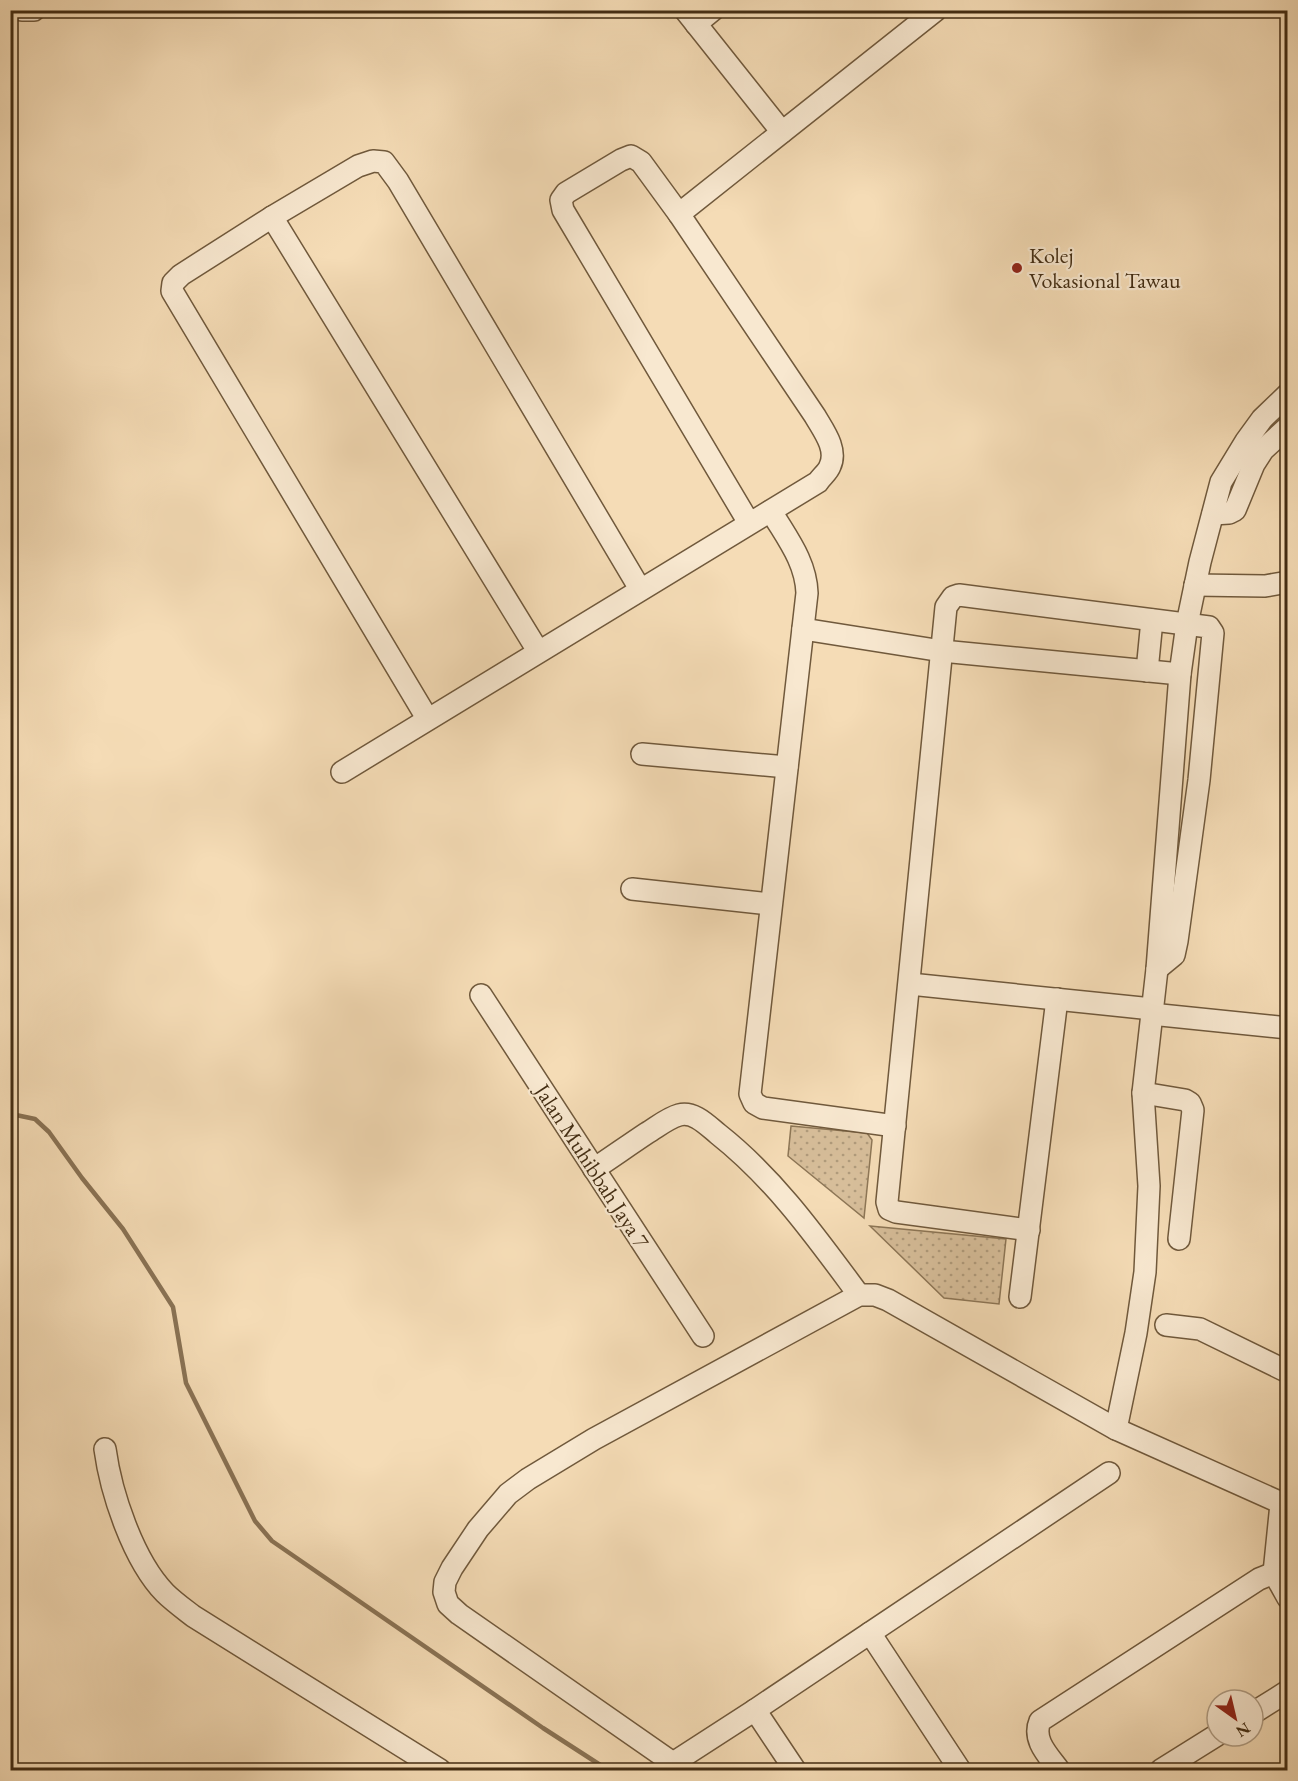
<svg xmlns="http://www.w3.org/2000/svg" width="1298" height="1781" viewBox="0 0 1298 1781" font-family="'EB Garamond',serif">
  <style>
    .park { fill: url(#park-dots); stroke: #8d7656; stroke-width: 1.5 }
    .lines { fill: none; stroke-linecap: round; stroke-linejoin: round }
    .stream { stroke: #897254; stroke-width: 4.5 }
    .minor-casing { stroke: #70593c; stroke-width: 24 }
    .minor { stroke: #f8e8d0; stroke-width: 21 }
    .poi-dot { fill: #8f2418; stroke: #f8e8d0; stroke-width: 2 }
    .labels { text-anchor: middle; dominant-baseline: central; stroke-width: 4.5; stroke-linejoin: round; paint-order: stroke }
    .poi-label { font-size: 22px; fill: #432d13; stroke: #f8e8d0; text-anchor: start }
    .street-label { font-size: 22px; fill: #432d13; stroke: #f8e8d0 }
  </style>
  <defs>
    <pattern id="park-dots" width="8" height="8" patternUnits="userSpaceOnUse" patternTransform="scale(1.5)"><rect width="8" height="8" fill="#d7be9a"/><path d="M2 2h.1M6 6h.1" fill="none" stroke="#b09b7c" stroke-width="1.8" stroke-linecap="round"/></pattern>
  </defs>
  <rect width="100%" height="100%" fill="#f5dcb6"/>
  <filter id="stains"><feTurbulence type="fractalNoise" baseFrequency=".00333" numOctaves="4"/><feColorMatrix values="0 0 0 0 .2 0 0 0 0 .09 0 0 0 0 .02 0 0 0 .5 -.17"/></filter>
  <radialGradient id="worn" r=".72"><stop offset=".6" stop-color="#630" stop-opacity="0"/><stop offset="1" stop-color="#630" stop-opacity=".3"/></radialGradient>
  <!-- park -->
  <g class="park">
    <polygon points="791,1126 867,1133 872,1140 864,1218 788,1156"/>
    <polygon points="870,1226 1006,1239 999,1304 944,1298"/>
  </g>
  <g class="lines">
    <!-- stream -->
    <polyline class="stream" points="10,1116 16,1115 35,1119 49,1132 82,1178 123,1229 173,1307 186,1383 255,1521 272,1541 543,1728 608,1770"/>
    <defs>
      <g id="minor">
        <polyline points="22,10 34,10"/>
        <polyline points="685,10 782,132"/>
        <polyline points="696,24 713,10"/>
        <polyline points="679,214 936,10"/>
        <polyline points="272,217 538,651"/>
        <path d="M771,511C786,537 806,561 807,593L750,1094L754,1103L763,1108L895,1126"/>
        <polyline points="1213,514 1229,513 1235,510 1254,464 1263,450 1288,427"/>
        <polyline points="1195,585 1265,586 1288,582"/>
        <polyline points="803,629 942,651 1180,674"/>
        <polyline points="1147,671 1152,620"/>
        <polyline points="427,718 172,291 173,283 181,275 272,217 358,166 373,161 384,162 398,181 640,589"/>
        <polyline points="642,754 787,767"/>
        <path d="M342,772L818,482C821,477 828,472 830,466C838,449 823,430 815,416L679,214L641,162L631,156L621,160L566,193L561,200L563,210L749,523"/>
        <polyline points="632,889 770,904"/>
        <polyline points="910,984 1152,1009"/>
        <polyline points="481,995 703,1336"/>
        <polyline points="1151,1014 1288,1028"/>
        <polyline points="1143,1093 1185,1100 1190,1103 1193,1110 1179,1239"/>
        <path d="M594,1169C612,1157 629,1145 647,1133C657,1127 668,1118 679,1115C694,1111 707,1125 718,1134C775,1179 816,1237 859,1295"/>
        <polyline points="1029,1230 896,1212 889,1209 887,1202 946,607 953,597 959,595 1209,627 1213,633 1199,780 1177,941 1174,955 1157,969"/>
        <polyline points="1020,1297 1057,999"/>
        <polyline points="1166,1325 1200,1329 1288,1372"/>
        <polyline points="1116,1429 1136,1333 1145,1272 1149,1186 1143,1093 1157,969 1180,674 1187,624 1200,562 1221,482 1246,441 1262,419 1288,394"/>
        <path d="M105,1449C111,1493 133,1560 165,1593C173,1601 184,1609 193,1616L440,1770"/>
        <polyline points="1281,1504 1274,1573 1288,1598"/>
        <polyline points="870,1633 960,1770"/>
        <polyline points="755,1710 795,1770"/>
        <polyline points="1253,1713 1288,1691"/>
        <polyline points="673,1763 755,1710 1109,1473"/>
        <polyline points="678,1770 673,1763 459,1614 448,1604 444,1592 445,1582 452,1568 478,1529 508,1494 528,1479 594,1439 859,1295 875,1295 888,1300 1116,1429 1288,1506"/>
        <path d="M1059,1770C1048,1755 1032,1740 1040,1721L1259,1579L1274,1573"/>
        <polyline points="1161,1770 1217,1735"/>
      </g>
    </defs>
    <!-- minor casing -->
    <use href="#minor" class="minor-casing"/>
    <!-- minor -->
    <use href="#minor" class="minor"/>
  </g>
  <!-- markers -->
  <circle class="poi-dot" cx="1017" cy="268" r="6"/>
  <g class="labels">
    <!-- poi labels -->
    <g class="poi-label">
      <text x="1029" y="255">Kolej<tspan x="1029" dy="25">Vokasional Tawau</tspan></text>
    </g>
    <!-- street labels -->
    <g class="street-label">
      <text transform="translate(592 1166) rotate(57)">Jalan Muhibbah Jaya 7</text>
    </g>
  </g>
  <!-- margin -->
  <rect width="1298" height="1781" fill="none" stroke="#f5dcb6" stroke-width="36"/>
  <rect x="12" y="12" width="1274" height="1757" fill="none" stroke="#432d13" stroke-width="3"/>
  <rect x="18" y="18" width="1262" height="1745" fill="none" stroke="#432d13" stroke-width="1.5"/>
  <!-- north arrow -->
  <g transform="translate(1235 1718) rotate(146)"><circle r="28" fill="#f8e8d0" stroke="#b09d84" stroke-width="1.5"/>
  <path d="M0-4.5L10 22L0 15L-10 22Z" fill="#8f2418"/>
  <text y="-9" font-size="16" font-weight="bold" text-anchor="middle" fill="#432d13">N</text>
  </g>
  <rect width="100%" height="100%" filter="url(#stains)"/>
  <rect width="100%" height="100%" fill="url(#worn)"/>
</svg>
